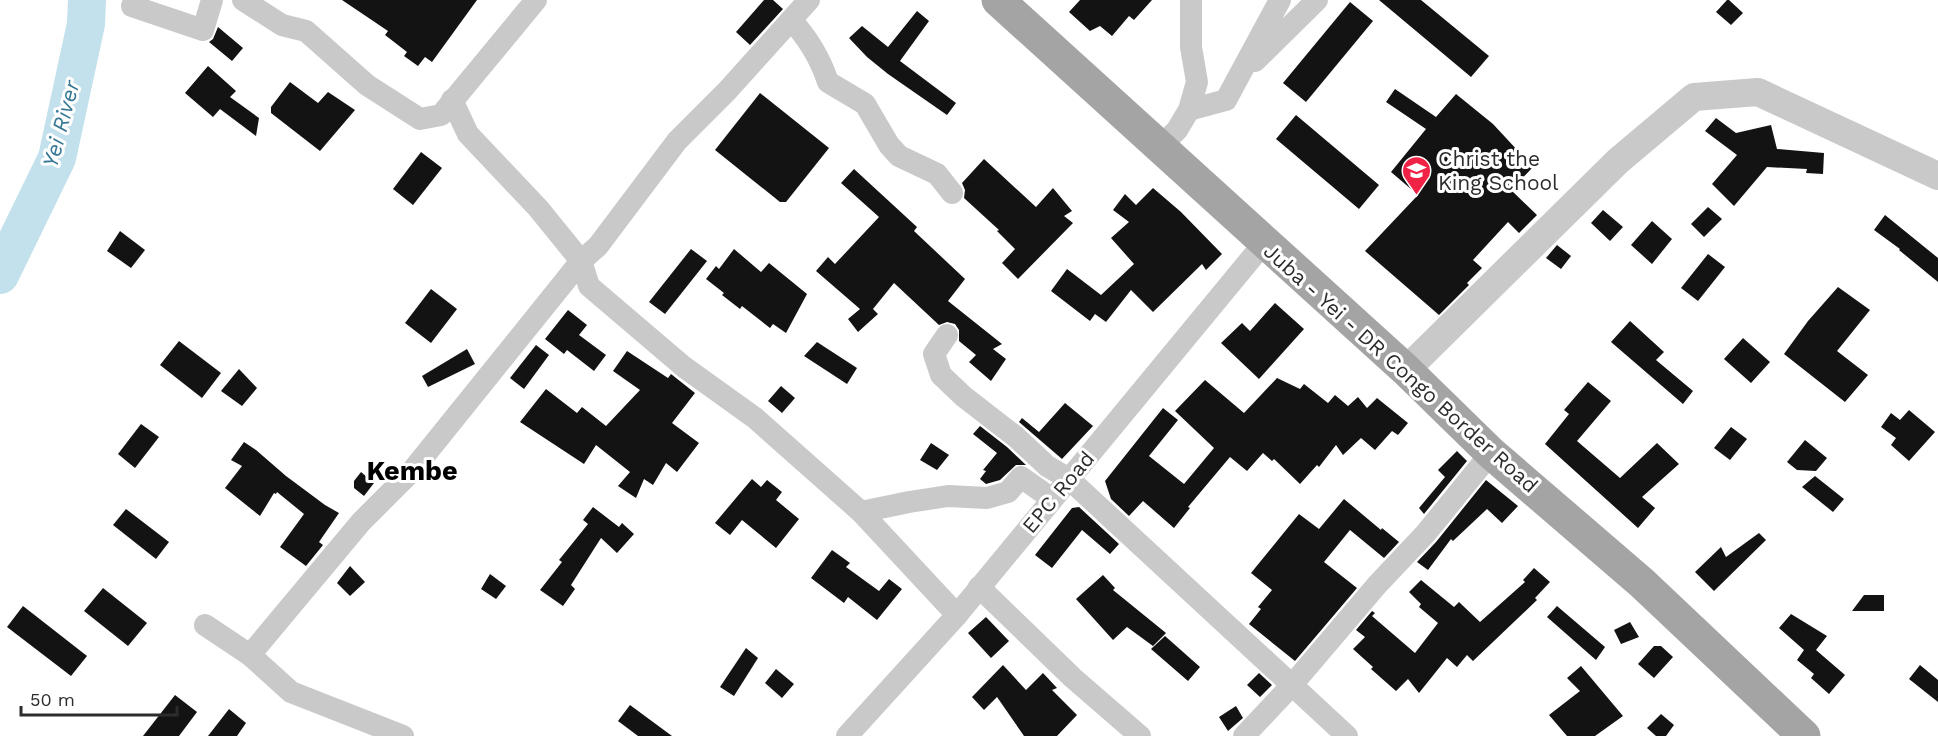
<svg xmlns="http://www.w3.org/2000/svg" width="1938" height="736" viewBox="0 0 1938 736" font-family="'Work Sans',sans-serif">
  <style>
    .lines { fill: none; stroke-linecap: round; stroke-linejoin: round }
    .river { stroke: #c3e1ed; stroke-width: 38 }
    .building { fill: #131313 }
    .minor { stroke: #c9c9c9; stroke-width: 22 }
    .tertiary { stroke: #c9c9c9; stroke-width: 28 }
    .primary { stroke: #a4a4a4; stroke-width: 33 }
    .labels { text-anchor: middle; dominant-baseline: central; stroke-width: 6; stroke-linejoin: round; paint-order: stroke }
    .poi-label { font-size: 21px; fill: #2c2c2c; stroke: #fff; text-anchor: start }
    .street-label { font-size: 21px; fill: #2c2c2c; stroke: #fff }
    .water-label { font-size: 22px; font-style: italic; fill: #367893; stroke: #fff }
    .district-label { font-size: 27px; font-weight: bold; fill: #000; stroke: #fff }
  </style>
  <rect width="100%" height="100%" fill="#fff"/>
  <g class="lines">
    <!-- river -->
    <polyline class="river" points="0,275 57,158 86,24 87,0"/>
  </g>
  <!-- building -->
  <g class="building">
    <polygon points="342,0 477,0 432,62 425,57 418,66 404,56 407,52 385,35 388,31"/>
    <polygon points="764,0 773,0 783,9 750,45 736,32"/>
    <polygon points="1080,0 1152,0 1134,20 1129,16 1112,36 1100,26 1090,31 1069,12"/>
    <polygon points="1379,0 1421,0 1489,56 1471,77"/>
    <polygon points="1727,0 1729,0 1743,13 1731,25 1716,12"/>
    <polygon points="1350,2 1373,21 1306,102 1283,83"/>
    <polygon points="917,11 929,21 900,61 956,103 947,115 888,74 867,57 849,38 862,26 888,47"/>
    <polygon points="218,27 243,48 232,61 209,42 213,39"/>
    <polygon points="208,66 236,91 230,97 259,118 256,136 220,109 213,117 185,93"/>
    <polygon points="290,82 318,103 328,92 355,110 320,151 271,113 271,107"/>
    <polygon points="1395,89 1436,117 1456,94 1493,124 1533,167 1511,190 1537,215 1519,233 1508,222 1473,260 1482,268 1467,283 1469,285 1439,315 1365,251 1418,195 1391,172 1426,129 1386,102"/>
    <polygon points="760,93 829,148 786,202 780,202 715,150"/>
    <polygon points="1296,115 1379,185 1359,209 1276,139"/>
    <polygon points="1716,118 1736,133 1771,125 1777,149 1824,153 1823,174 1806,173 1807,169 1767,167 1734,206 1712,184 1737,155 1705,131"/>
    <polygon points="421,152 442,168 413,205 393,189"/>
    <polygon points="984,159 1036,207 1053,188 1072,211 1064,216 1073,223 1018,279 1002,263 1015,249 997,231 999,230 964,198 965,190 962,183"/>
    <polygon points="854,169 917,227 914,231 965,279 948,301 1002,344 993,349 1006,359 991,381 969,362 976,355 959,341 959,330 955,324 947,322 939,325 894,283 873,309 878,314 858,332 848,319 860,309 816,271 828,257 835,264 879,217 841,183"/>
    <polygon points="1153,188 1181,212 1222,254 1206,270 1202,264 1153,312 1131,290 1106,322 1095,314 1090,321 1051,291 1067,269 1101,295 1134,264 1111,238 1129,222 1113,210 1125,194 1136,205"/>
    <polygon points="1708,207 1722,219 1704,237 1691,224"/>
    <polygon points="1603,210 1623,227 1610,241 1591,223"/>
    <polygon points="1885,215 1938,258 1938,282 1899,250 1900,249 1874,230"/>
    <polygon points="1652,221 1672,239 1652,264 1631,245"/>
    <polygon points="120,231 145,250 131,268 107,251"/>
    <polygon points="1557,245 1571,256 1561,269 1546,258"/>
    <polygon points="691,249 707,261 665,314 649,302"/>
    <polygon points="734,249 761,272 769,263 807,294 786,333 773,324 770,328 742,306 740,309 722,295 724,293 706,279 716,266 719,269"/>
    <polygon points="1708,254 1725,267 1698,301 1681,288"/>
    <polygon points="1838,287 1870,310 1837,351 1868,375 1845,402 1784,354 1808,321"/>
    <polygon points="431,289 457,309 431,343 405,323"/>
    <polygon points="1275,303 1304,329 1259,379 1221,343 1242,323 1250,331"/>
    <polygon points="568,310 587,325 579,335 606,355 594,371 567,350 564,354 545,339"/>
    <polygon points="1630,321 1664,352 1656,360 1693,391 1683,404 1611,342"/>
    <polygon points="1743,338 1770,362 1751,383 1724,359"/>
    <polygon points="179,341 221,373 202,398 160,365"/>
    <polygon points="817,342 857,368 847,384 804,356"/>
    <polygon points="536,345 549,355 524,389 510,378"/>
    <polygon points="467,349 475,364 428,387 422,376"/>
    <polygon points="627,351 668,378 671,374 695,393 672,423 699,443 677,472 666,463 653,485 644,479 636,498 618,486 630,472 596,445 584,464 520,422 546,389 577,413 582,407 606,426 640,390 613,371"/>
    <polygon points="239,369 257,388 242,406 221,391"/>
    <polygon points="1277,378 1300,389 1304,384 1328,403 1335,395 1348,406 1358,397 1367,408 1377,398 1408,423 1398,435 1392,431 1375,450 1361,438 1343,455 1336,445 1319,467 1317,465 1300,484 1274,459 1272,461 1263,453 1247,471 1230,457 1188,507 1190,508 1174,528 1143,501 1129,516 1111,499 1105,481 1163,408 1178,420 1149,456 1184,484 1214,448 1175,411 1205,380 1244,413"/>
    <polygon points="1588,382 1611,401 1577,441 1620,478 1657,443 1679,464 1642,497 1655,508 1638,528 1545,444 1569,414 1564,410"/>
    <polygon points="781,386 795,398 782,413 768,401"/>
    <polygon points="1065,403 1093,426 1062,459 1019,422 1022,418 1039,432"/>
    <polygon points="1909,410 1935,432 1909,461 1891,445 1896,438 1881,427 1891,413 1900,420"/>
    <polygon points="141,424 159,437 135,468 118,454"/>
    <polygon points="980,426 1007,447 1026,465 1016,465 1000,480 986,484 980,479 986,471 983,470 997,453 973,434"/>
    <polygon points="1731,427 1747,439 1730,460 1714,448"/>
    <polygon points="1805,440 1827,458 1816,471 1797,470 1787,462"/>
    <polygon points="244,442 256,450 286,476 325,505 339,513 319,542 323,545 306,566 280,547 304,514 277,492 276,494 274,493 260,516 225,488 242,466 231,460"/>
    <polygon points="931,443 949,455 937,470 920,460"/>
    <polygon points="1457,451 1467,461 1424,514 1419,508 1445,477 1438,470"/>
    <polygon points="361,472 374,483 364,496 354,488 354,481"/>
    <polygon points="1815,476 1844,499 1833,512 1802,487"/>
    <polygon points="752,479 761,487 767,480 782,492 776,500 799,519 776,548 742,520 730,535 715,523"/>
    <polygon points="1486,480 1518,506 1502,523 1487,509 1453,541 1451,539 1428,570 1417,562 1436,542"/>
    <polygon points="1344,499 1381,530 1382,528 1399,542 1384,558 1350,530 1324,562 1357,588 1295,661 1249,624 1261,609 1258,607 1272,590 1251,573 1299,514 1319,529"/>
    <polygon points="593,507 619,527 622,523 634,534 617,553 601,538 571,585 575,589 563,606 540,590 562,562 559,560 588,524 583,520"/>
    <polygon points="1079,507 1119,544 1110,554 1082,530 1052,568 1035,555 1072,508"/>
    <polygon points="126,509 169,542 156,559 113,525"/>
    <polygon points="1759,533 1766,540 1714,591 1695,572 1721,547 1726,557"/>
    <polygon points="832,550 850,563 846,567 879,591 889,579 902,589 877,620 848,597 844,603 811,578"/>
    <polygon points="350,566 365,582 350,596 337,583"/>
    <polygon points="1534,568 1550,582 1535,598 1537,600 1473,661 1467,655 1457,667 1447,658 1419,693 1408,679 1396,691 1371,669 1373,667 1353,649 1365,637 1356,630 1372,611 1375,613 1372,616 1415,653 1438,623 1419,607 1421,604 1409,592 1421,580 1454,607 1459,602 1480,622 1525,582 1523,580"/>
    <polygon points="490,574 506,586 496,599 481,589"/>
    <polygon points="1103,575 1115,588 1113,590 1166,633 1153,646 1127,627 1113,640 1076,599"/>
    <polygon points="103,588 147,623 128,646 84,611"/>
    <polygon points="1864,595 1884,595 1884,611 1852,611"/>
    <polygon points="23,606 87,656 71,676 7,627"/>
    <polygon points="1557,606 1605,647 1596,660 1547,617"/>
    <polygon points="1791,614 1827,636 1816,650 1845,675 1829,694 1811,678 1814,674 1797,660 1804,650 1779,628"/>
    <polygon points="986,617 1009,641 991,658 968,633"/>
    <polygon points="1630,622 1639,637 1621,644 1614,630"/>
    <polygon points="1165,636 1200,667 1188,681 1151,649"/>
    <polygon points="1654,646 1661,646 1673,657 1654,678 1638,664"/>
    <polygon points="746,648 758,658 734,696 720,687"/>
    <polygon points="1003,665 1026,690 1043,673 1057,688 1052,690 1077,715 1057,736 1024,736 997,697 984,710 972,697"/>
    <polygon points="1920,665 1938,680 1938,702 1909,679"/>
    <polygon points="1581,666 1623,716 1595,736 1567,736 1549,715 1580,691 1567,678"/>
    <polygon points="776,669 794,684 782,698 765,683"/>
    <polygon points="1259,673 1272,685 1260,697 1247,685"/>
    <polygon points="175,695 197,712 179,736 143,736"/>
    <polygon points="630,705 672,736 638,736 618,721"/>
    <polygon points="1236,706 1243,718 1228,731 1219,717"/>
    <polygon points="229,709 246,723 237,736 208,736"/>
    <polygon points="1661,714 1674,725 1666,736 1656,736 1647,728"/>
  </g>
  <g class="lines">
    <!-- minor -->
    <g class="minor">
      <polyline points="243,0 282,25 306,31 367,85 420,119 441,115 536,0"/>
      <polyline points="132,6 203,30 212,0"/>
      <path d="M791,20C809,39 820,58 828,82L865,104L889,145L899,156L937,174L952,193"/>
      <polyline points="1255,61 1317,0"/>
      <polyline points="452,100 468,134 538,208 581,261 598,246 677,141 727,91 809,0"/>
      <polyline points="1189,110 1226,100 1280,0"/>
      <polyline points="1159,148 1177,130 1189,110 1197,82 1191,47 1191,0"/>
      <polyline points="947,335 934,354 941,375 963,396 1016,437 1047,466 1069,479 1347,736"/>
      <polyline points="861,512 909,502 948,496 987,498 1008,492 1021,477 1052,499"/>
      <polyline points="979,587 1073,678 1140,736"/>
      <polyline points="205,625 250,655 291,692 403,736"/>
      <polyline points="250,655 361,522 412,471 581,261 589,286 684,367 755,418 861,512 957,615"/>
      <polyline points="847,736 957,615 1264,243"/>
      <polyline points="1244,736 1292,685 1377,585 1426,533 1491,453"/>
    </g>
    <!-- tertiary -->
    <polyline class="tertiary" points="1406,370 1618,161 1694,97 1758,92 1938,176"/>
    <!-- primary -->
    <polyline class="primary" points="998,0 1406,370 1491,453 1642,583 1804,736"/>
  </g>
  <!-- icons -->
  <defs>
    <symbol id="school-pin" viewBox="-11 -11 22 30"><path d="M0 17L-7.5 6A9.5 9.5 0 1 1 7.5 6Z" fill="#f02245" stroke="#fff"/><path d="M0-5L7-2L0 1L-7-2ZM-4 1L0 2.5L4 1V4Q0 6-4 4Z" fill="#fff"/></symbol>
  </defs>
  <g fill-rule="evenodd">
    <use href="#school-pin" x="1400" y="154" width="33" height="45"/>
  </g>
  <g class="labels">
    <!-- poi labels -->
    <g class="poi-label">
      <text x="1438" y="158">Christ the<tspan x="1438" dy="24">King School</tspan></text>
    </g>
    <!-- street labels -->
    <g class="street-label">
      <text transform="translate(1401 368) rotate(42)">Juba - Yei - DR Congo Border Road</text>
      <text transform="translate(1058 492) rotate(-50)">EPC Road</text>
    </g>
    <!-- water labels -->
    <g class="water-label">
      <text transform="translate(61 124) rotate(-75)">Yei River</text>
    </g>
    <!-- district labels -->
    <g class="district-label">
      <text x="412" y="471">Kembe</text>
    </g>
  </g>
  <!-- scale -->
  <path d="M21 706v9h156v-9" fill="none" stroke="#2c2c2c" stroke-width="3"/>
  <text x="30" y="706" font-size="18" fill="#2c2c2c" stroke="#ffffff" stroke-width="4.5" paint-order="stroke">50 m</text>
</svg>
